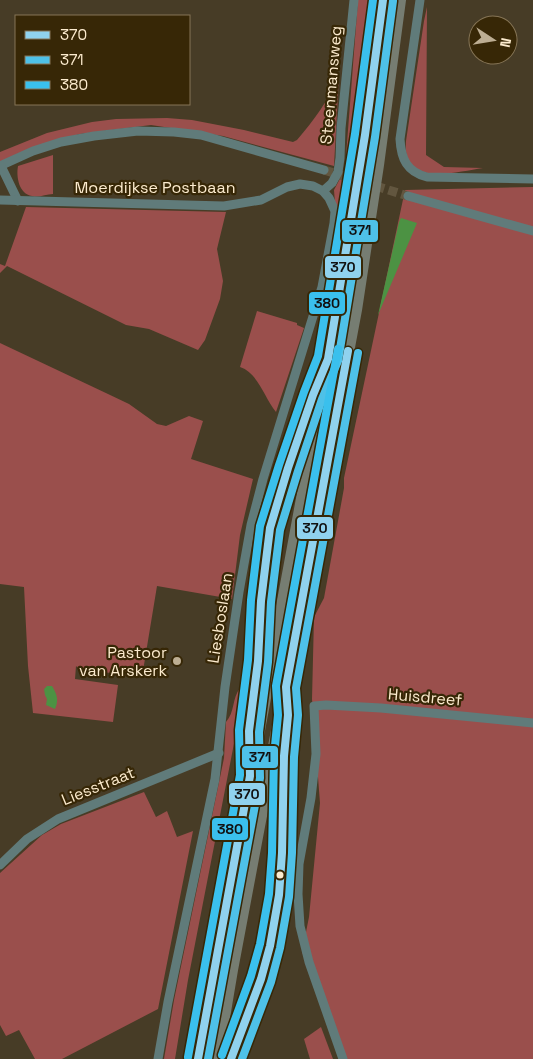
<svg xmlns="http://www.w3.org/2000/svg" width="533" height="1059" viewBox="0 0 533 1059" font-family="'Space Grotesk',sans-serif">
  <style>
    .green { fill: #9a4f4c }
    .water { fill: #4c9243 }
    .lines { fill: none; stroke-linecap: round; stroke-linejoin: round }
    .minor-tunnel { stroke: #62563f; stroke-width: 9; stroke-dasharray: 9 4.5; stroke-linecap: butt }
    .minor { stroke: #607b7a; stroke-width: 9 }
    .highway { stroke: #767d72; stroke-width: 12 }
    .bus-1-casing { stroke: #372706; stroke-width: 11 }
    .bus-2-casing { stroke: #372706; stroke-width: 11 }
    .bus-3-casing { stroke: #372706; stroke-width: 11 }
    .bus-1 { stroke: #90d2ee; stroke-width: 8 }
    .bus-2 { stroke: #4ec1e8; stroke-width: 8 }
    .bus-3 { stroke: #3ac0ed; stroke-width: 8 }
    .poi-dot { fill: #bdae93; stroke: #372706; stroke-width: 2 }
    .bus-dot { fill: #fcebce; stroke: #372706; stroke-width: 2 }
    .labels { text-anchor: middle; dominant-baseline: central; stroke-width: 4.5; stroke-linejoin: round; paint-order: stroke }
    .street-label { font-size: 16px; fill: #fcebce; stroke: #372706 }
    .poi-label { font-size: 16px; fill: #fcebce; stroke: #372706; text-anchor: end }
    .line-badge { stroke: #372706; stroke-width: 2 }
    .pale-badge-label { font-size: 14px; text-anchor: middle; font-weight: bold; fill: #111 }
  </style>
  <rect width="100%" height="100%" fill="#473c26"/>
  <!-- green -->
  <g class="green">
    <polygon points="358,0 368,0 342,217 335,203 334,190 345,169"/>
    <path d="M427,7L426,155L444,167L483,168C455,172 401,188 406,141L424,21Z"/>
    <path d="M339,75L334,166L223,136L151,125L80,134L61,139L0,162V152L47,133L92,122L116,119L167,118L192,120L244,130L293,142L297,140C314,120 329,100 339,75Z"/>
    <path d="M53,155V194C46,194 39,198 32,196C19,194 16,177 18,166Z"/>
    <polygon points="533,187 533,1059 343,1059 302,952 309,917 320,803 312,699 314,617 324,598 344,488 344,478 405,190"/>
    <polygon points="26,207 226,212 217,249 223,281 220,299 205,340 198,350 149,329 126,325 7,266 0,273 0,264 5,266"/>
    <path d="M257,311L297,323V325L304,328L276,412C264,397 258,373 240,367Z"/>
    <polygon points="0,343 108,394 129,404 157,424 166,426 189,416 203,421 191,459 253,479 240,535 232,599 157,586 142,677 79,669 76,666 75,679 118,685 113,722 33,713 28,666 24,587 0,584"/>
    <path d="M245,687L188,980L175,1059H164L174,1000L224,758L226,722C235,712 232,698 240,688Z"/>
    <polygon points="144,792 156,817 167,811 177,837 193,831 158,1009 62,1059 35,1059 19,1030 6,1036 0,1025 0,873 42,835 61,824"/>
    <polygon points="321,1027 333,1059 310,1059 304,1039"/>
  </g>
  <!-- water -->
  <g class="water">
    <polygon points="401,218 417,223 378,315 399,222"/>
    <path d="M47,686H52C57,694 59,700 55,709L46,705L47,699L45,695L44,689Z"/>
  </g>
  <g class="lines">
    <!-- minor-tunnel -->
    <polyline class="minor-tunnel" points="324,170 408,196"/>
    <!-- minor -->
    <g class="minor">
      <path d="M420,0L400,139C401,159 407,172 427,177L533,179"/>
      <polyline points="0,166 33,151 61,142 94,136 138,131 174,132 201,135 324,170"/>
      <polyline points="1,166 18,201"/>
      <polyline points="323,191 332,183 338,172 340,158 341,128 354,0"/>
      <polyline points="408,196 533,231"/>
      <polyline points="0,200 224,206 261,200 287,187 300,184 313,186 323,191 329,198 335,211 334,223 322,287 263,479 251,525 239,592 225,687 215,779 168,1002 158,1059"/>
      <polyline points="0,865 27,839 58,819 219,753"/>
      <polyline points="343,1059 309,962 300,926 298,894 299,864 311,798 316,754 314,706 326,705 381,708 533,723"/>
    </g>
    <!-- highway -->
    <g class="highway">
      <polyline points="198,1059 337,310 365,135 383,0"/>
      <polyline points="217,1059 232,970 356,310 378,165 400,0"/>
    </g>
    <defs>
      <g id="bus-1">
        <polyline points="198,1059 250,776 249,731 258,661 261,601 270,528 288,468 313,395 328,359 365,135 383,0"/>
        <polyline points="231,1059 261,979 270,946 279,895 282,853 284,756 288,715 286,687 348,351"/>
      </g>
      <g id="bus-2">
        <polyline points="208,1059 260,778 259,732 268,662 271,602 280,530 298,471 322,399 338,361 375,137 393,1"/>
        <polyline points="242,1059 271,982 280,948 289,897 292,853 294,757 298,715 296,688 358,353"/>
      </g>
      <g id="bus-3">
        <polyline points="222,1055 251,976 260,944 269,894 272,853 274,756 278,715 276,686 338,349"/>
        <polyline points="188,1057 240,775 239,730 248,660 251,600 260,526 279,465 304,392 318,356 355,134 373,0"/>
      </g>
    </defs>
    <!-- bus-1 casing -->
    <use href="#bus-1" class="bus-1-casing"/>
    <!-- bus-2 casing -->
    <use href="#bus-2" class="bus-2-casing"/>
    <!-- bus-3 casing -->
    <use href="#bus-3" class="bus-3-casing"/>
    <!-- bus-1 -->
    <use href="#bus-1" class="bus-1"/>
    <!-- bus-2 -->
    <use href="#bus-2" class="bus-2"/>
    <!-- bus-3 -->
    <use href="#bus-3" class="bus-3"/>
  </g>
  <!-- markers -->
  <circle class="poi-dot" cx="177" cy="661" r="5"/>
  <circle class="bus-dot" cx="280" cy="875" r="4.5"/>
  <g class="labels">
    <!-- street labels -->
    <g class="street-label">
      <text transform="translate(331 85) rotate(-85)">Steenmansweg</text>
      <text x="155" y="187">Moerdijkse Postbaan</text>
      <text transform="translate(220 618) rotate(-81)">Liesboslaan</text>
      <text transform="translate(425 697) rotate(5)">Huisdreef</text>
      <text transform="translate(98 786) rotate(-22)">Liesstraat</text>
    </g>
    <!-- poi labels -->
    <g class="poi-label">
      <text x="167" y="652">Pastoor<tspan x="167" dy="18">van Arskerk</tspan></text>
    </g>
  </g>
  <g class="line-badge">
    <rect x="341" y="219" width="38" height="24" rx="5" fill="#4ec1e8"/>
    <rect x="324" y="255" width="38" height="24" rx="5" fill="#90d2ee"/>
    <rect x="308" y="291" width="38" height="24" rx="5" fill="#3ac0ed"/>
    <rect x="296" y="516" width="38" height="24" rx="5" fill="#90d2ee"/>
    <rect x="241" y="745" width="38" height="24" rx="5" fill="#4ec1e8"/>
    <rect x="228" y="782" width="38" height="24" rx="5" fill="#90d2ee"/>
    <rect x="211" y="817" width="38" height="24" rx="5" fill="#3ac0ed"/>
  </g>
  <g class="pale-badge-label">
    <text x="360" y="235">371</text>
    <text x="343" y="272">370</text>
    <text x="327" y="308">380</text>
    <text x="315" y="533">370</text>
    <text x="260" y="762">371</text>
    <text x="247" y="799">370</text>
    <text x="230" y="834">380</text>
  </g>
  <!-- legend -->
  <rect x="15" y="15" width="175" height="90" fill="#372706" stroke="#867556"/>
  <rect x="25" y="31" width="25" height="8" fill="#90d2ee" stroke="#867556"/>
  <text x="60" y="40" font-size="15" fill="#fcebce">370</text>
  <rect x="25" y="56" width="25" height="8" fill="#4ec1e8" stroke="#867556"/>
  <text x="60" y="65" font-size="15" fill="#fcebce">371</text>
  <rect x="25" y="81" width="25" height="8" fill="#3ac0ed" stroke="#867556"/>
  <text x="60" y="90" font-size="15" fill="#fcebce">380</text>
  <!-- north arrow -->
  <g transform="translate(493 40) rotate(102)"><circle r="24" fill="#372706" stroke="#867556"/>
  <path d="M0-4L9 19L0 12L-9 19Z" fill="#bdae93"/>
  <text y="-8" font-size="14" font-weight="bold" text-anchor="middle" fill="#fcebce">N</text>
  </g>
</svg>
